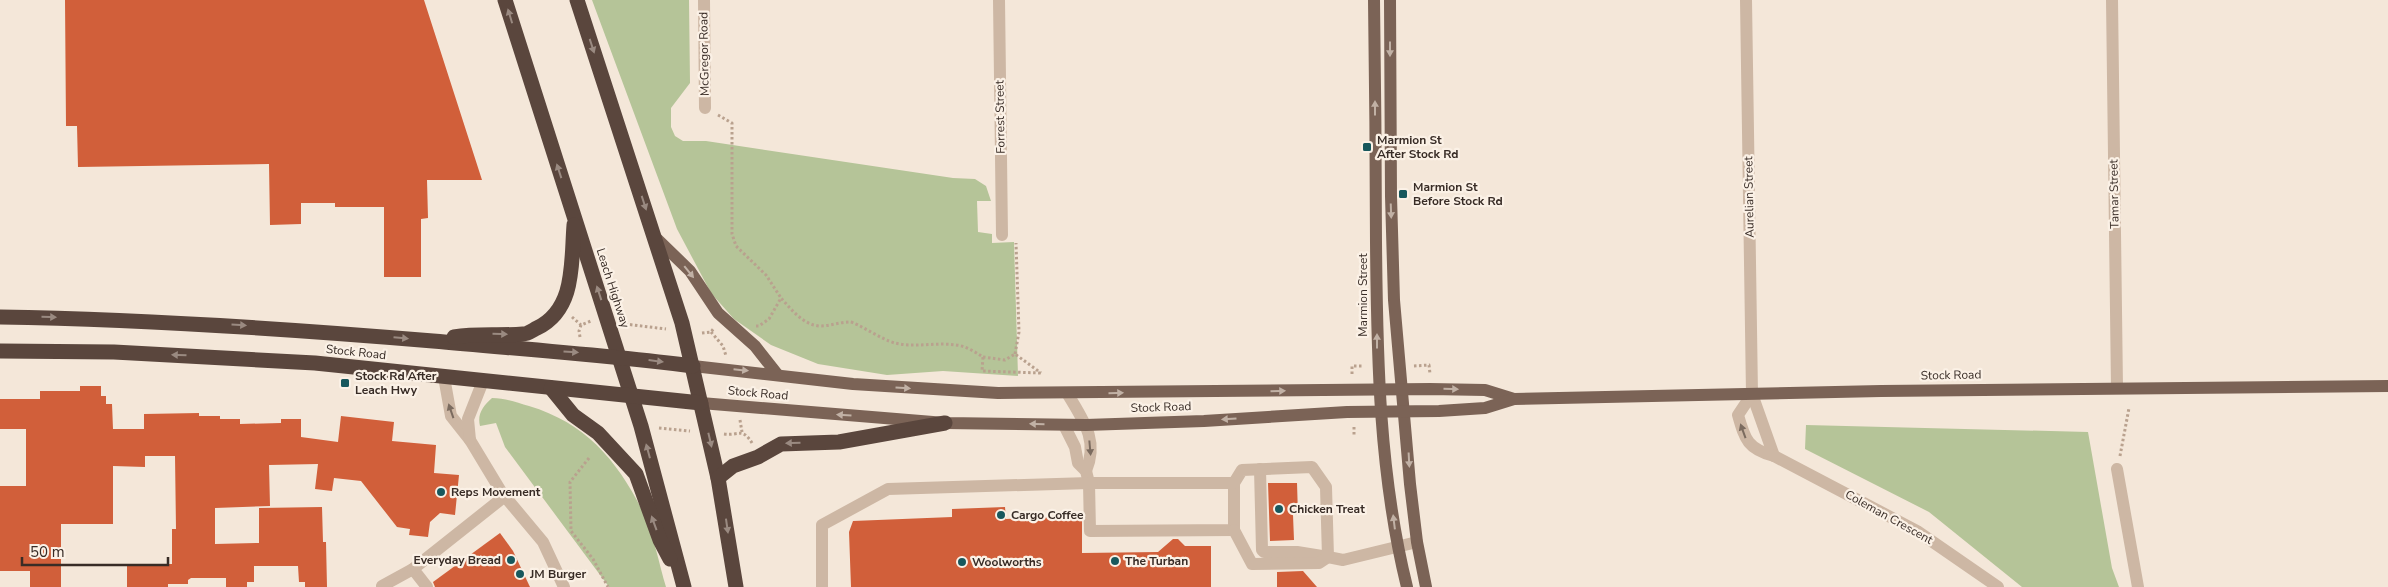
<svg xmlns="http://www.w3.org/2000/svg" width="2388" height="587" viewBox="0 0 2388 587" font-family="'Nunito Sans',sans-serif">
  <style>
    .green { fill: #b5c498 }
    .building { fill: #d15f3a }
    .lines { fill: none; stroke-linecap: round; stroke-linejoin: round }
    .path { stroke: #b9a18e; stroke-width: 3; stroke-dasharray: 2.5 2.5; stroke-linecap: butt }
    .minor { stroke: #cdb7a4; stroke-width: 12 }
    .major { stroke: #7b6356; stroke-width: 12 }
    .highway { stroke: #5a463d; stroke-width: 15 }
    .oneway { fill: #9a8a81 }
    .oneway2 { fill: #c1b1a5 }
    .oneway3 { fill: #7b6b5f }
    .poi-dot { fill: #18585d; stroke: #fbf1e6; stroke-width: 2 }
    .labels { text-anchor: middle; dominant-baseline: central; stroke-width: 4.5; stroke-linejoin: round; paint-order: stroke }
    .street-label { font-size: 12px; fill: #382c26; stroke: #fbf1e6 }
    .poi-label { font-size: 12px; font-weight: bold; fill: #382c26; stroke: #fbf1e6; text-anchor: start }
  </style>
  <rect width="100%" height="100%" fill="#f4e7d9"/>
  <!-- green -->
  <g class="green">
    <polygon points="592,0 689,0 690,83 671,108 671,127 675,136 683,141 706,141 953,178 975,179 986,186 991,201 977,201 978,232 992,234 992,243 1014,242 1018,376 943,371 887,375 818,364 771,345 734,319 711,293 677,229"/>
    <path d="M492,398C505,398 516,402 529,406C586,423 618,461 644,514C654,536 659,564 666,587H609L505,447L496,423L480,426C477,414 483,406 492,398Z"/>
    <polygon points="1806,425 2088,432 2112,568 2119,587 2022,587 1929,512 1805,449"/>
  </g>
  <!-- building -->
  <g class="building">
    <polygon points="65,0 424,0 482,180 427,180 428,218 421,219 421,277 384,277 384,207 335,207 335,203 301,203 301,224 270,225 269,164 78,167 77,126 66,126"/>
    <polygon points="80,386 101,386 101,396 106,396 106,404 112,404 113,429 144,429 144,414 199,413 199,416 220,416 220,419 240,419 240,424 281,423 281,419 301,419 301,437 338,442 341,416 394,422 392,441 436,445 434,473 459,475 455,515 440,513 430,522 428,537 409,535 410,529 397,527 361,481 334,478 332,491 315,489 318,464 269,465 270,506 215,508 215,544 259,543 259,508 322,507 323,542 326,542 327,587 305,587 305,582 299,582 298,566 254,566 254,582 247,582 247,587 226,587 226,578 191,578 188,580 188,584 168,584 168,587 127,587 127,564 172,564 172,529 176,529 175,456 145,456 145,467 113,466 113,524 61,524 61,587 30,587 30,571 0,571 0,486 26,486 26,429 0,429 0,399 40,399 40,391 80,391"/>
    <polygon points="1268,483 1297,483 1298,515 1293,515 1294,540 1270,541"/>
    <polygon points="1005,507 1006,519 1082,516 1082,553 1158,552 1173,539 1178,539 1185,546 1211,546 1211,587 851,587 849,532 853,521 952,517 952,509"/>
    <polygon points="500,533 513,551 530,587 435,587 433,582"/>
    <polygon points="1303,571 1317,587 1277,587 1277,572"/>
  </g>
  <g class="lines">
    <!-- path -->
    <g class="path">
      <polyline points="718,115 732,123 732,234 736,246 766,275 781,298"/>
      <polyline points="572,317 581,325"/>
      <polyline points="625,324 666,329"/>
      <path d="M756,326H759L769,319L781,298C792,310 803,325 820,326C830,326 840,322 850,322C856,322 882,340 895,343C915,348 936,342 956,345C966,346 975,352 983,357L982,371L1041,373"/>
      <polyline points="711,332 723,346 726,356"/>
      <polyline points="702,333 711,332 714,328"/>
      <polyline points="580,337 579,331 581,325 591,321"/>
      <polyline points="1015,354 1019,332 1016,243"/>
      <polyline points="983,357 1005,360 1015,354 1041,373"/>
      <polyline points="1414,366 1429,365 1430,374"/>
      <polyline points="1352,374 1352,366 1363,366"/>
      <polyline points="740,420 742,432"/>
      <polyline points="1354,427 1354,435"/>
      <polyline points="659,428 690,431"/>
      <path d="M724,434C739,436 742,427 752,443"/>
      <polyline points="2120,456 2129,408"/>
      <polyline points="589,458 570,482 571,531 593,559 608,587"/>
    </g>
    <!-- minor -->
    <g class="minor">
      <polyline points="704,0 705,108"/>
      <polyline points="999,0 1002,235"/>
      <polyline points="1746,0 1752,394 1774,456"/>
      <polyline points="2112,0 2117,388"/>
      <polyline points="444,377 451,416 470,440 502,493 543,542 564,587"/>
      <path d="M1067,393C1083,420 1099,440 1086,471"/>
      <path d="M1752,394L1738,415C1745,440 1748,449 1774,456L1917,531L1998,587"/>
      <polyline points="1064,425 1075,447 1078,463 1086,471 1089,483 1090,531 1234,530 1234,483"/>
      <polyline points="470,440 468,419 483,381"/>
      <polyline points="1260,469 1262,550 1264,552 1297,552 1328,557"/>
      <polyline points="2117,469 2138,587"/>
      <polyline points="1234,530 1252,564 1319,563 1328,557"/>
      <polyline points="382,586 413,569"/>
      <polyline points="427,587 413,569 505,496"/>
      <polyline points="822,587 822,525 888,489 1089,483 1234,483 1242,470 1312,467 1326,487 1328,557 1343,560 1417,542"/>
    </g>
    <!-- major -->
    <g class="major">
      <path d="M1374,0C1375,81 1376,161 1376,242C1377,358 1379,474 1407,587"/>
      <polyline points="1390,0 1391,196 1394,300 1410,484 1417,542 1426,587"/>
      <polyline points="655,237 690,271 718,313 755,346 777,374"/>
      <polyline points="693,366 853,384 998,393 1430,389 1485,390 1514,399"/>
      <polyline points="701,403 945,423 1086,425 1204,421 1347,412 1439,411 1485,408 1514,399 1881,391 2388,386"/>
    </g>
    <!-- highway -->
    <g class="highway">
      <polyline points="505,0 641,426 684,587"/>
      <polyline points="577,0 682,323 718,478 736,587"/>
      <path d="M0,317C145,319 289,329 433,341C520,349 607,355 693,366"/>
      <path d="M454,337C477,333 499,336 523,334C528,334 533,330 537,328C576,309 571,262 574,225"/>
      <polyline points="0,351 114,352 315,363 701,403"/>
      <polyline points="551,388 573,415 598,433 636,474 660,540 670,559"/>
      <polyline points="718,478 733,466 758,457 781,444 839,442 945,423"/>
    </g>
  </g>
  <!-- one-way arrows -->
  <defs><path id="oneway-solid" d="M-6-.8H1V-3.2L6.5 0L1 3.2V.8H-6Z" transform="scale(1.25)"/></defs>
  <g class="oneway">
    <use href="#oneway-solid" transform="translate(510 16) rotate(-107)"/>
    <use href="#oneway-solid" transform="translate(592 46) rotate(72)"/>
    <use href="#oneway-solid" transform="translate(559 171) rotate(-108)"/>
    <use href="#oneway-solid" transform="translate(644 203) rotate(72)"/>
    <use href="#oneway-solid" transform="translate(599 293) rotate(-108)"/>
    <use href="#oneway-solid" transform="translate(49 317) rotate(1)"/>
    <use href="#oneway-solid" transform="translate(239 325) rotate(3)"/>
    <use href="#oneway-solid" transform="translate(500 334) rotate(1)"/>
    <use href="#oneway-solid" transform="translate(401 338) rotate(5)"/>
    <use href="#oneway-solid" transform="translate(571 352) rotate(4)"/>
    <use href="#oneway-solid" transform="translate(179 355) rotate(-178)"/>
    <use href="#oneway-solid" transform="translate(656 361) rotate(7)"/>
    <use href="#oneway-solid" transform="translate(710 440) rotate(77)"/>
    <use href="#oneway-solid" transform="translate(793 443) rotate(178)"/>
    <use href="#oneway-solid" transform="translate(648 451) rotate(-105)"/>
    <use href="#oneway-solid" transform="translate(654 523) rotate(-110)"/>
    <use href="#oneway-solid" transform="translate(727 526) rotate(82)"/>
  </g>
  <g class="oneway2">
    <use href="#oneway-solid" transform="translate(1390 49) rotate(90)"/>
    <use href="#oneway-solid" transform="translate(1375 108) rotate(-90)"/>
    <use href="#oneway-solid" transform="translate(1391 211) rotate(88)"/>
    <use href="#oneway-solid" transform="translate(689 272) rotate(51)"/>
    <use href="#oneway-solid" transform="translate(1377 341) rotate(-90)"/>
    <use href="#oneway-solid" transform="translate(741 370) rotate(6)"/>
    <use href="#oneway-solid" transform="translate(903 388) rotate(4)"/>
    <use href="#oneway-solid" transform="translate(1451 389) rotate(1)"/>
    <use href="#oneway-solid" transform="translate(1278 391) rotate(-1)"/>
    <use href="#oneway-solid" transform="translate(1116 393) rotate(-1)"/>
    <use href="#oneway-solid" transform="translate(844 415) rotate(-176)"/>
    <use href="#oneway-solid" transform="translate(1229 419) rotate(176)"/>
    <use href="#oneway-solid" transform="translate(1037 424) rotate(-179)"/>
    <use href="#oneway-solid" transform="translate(1409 460) rotate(87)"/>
    <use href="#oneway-solid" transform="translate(1394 522) rotate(-97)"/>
  </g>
  <g class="oneway3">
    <use href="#oneway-solid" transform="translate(451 411) rotate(-109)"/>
    <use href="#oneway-solid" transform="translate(1743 431) rotate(-110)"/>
    <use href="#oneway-solid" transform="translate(1090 448) rotate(85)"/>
  </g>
  <!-- markers -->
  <g class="poi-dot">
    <rect x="1362" y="142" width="10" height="10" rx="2.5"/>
    <rect x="1398" y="189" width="10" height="10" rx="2.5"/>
    <rect x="340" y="378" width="10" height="10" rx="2.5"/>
    <circle cx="441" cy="492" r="5"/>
    <circle cx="1279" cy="509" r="5"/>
    <circle cx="1001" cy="515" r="5"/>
    <circle cx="511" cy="560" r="5"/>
    <circle cx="1115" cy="561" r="5"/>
    <circle cx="962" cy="562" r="5"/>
    <circle cx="520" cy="574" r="5"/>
  </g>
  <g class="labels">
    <!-- street labels -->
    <g class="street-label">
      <text transform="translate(704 54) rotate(-91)">McGregor Road</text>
      <text transform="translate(1000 117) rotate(-91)">Forrest Street</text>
      <text transform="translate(2114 194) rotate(-91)">Tamar Street</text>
      <text transform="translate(1749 197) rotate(-91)">Aurelian Street</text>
      <text transform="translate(613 288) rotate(72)">Leach Highway</text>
      <text transform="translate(1363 295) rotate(-90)">Marmion Street</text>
      <text transform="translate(356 352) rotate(6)">Stock Road</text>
      <text transform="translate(1951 375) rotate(-1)">Stock Road</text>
      <text transform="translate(758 393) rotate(5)">Stock Road</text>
      <text transform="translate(1161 407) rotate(-2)">Stock Road</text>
      <text transform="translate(1889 517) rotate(29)">Coleman Crescent</text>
    </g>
    <!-- poi labels -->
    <g class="poi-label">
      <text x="1377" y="140">Marmion St<tspan x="1377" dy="14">After Stock Rd</tspan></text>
      <text x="1413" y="187">Marmion St<tspan x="1413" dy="14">Before Stock Rd</tspan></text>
      <text x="355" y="376">Stock Rd After<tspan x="355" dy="14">Leach Hwy</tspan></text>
      <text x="451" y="492">Reps Movement</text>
      <text x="1289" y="509">Chicken Treat</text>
      <text x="1011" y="515">Cargo Coffee</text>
      <text x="501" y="560" text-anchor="end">Everyday Bread</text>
      <text x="1125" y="561">The Turban</text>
      <text x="972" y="562">Woolworths</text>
      <text x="530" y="574">JM Burger</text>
    </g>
  </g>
  <!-- scale -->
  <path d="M22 557v8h146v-8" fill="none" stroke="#382c26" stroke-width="2.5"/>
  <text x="30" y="557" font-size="15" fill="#382c26" stroke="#fbf1e6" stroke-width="4" paint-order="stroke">50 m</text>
</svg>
